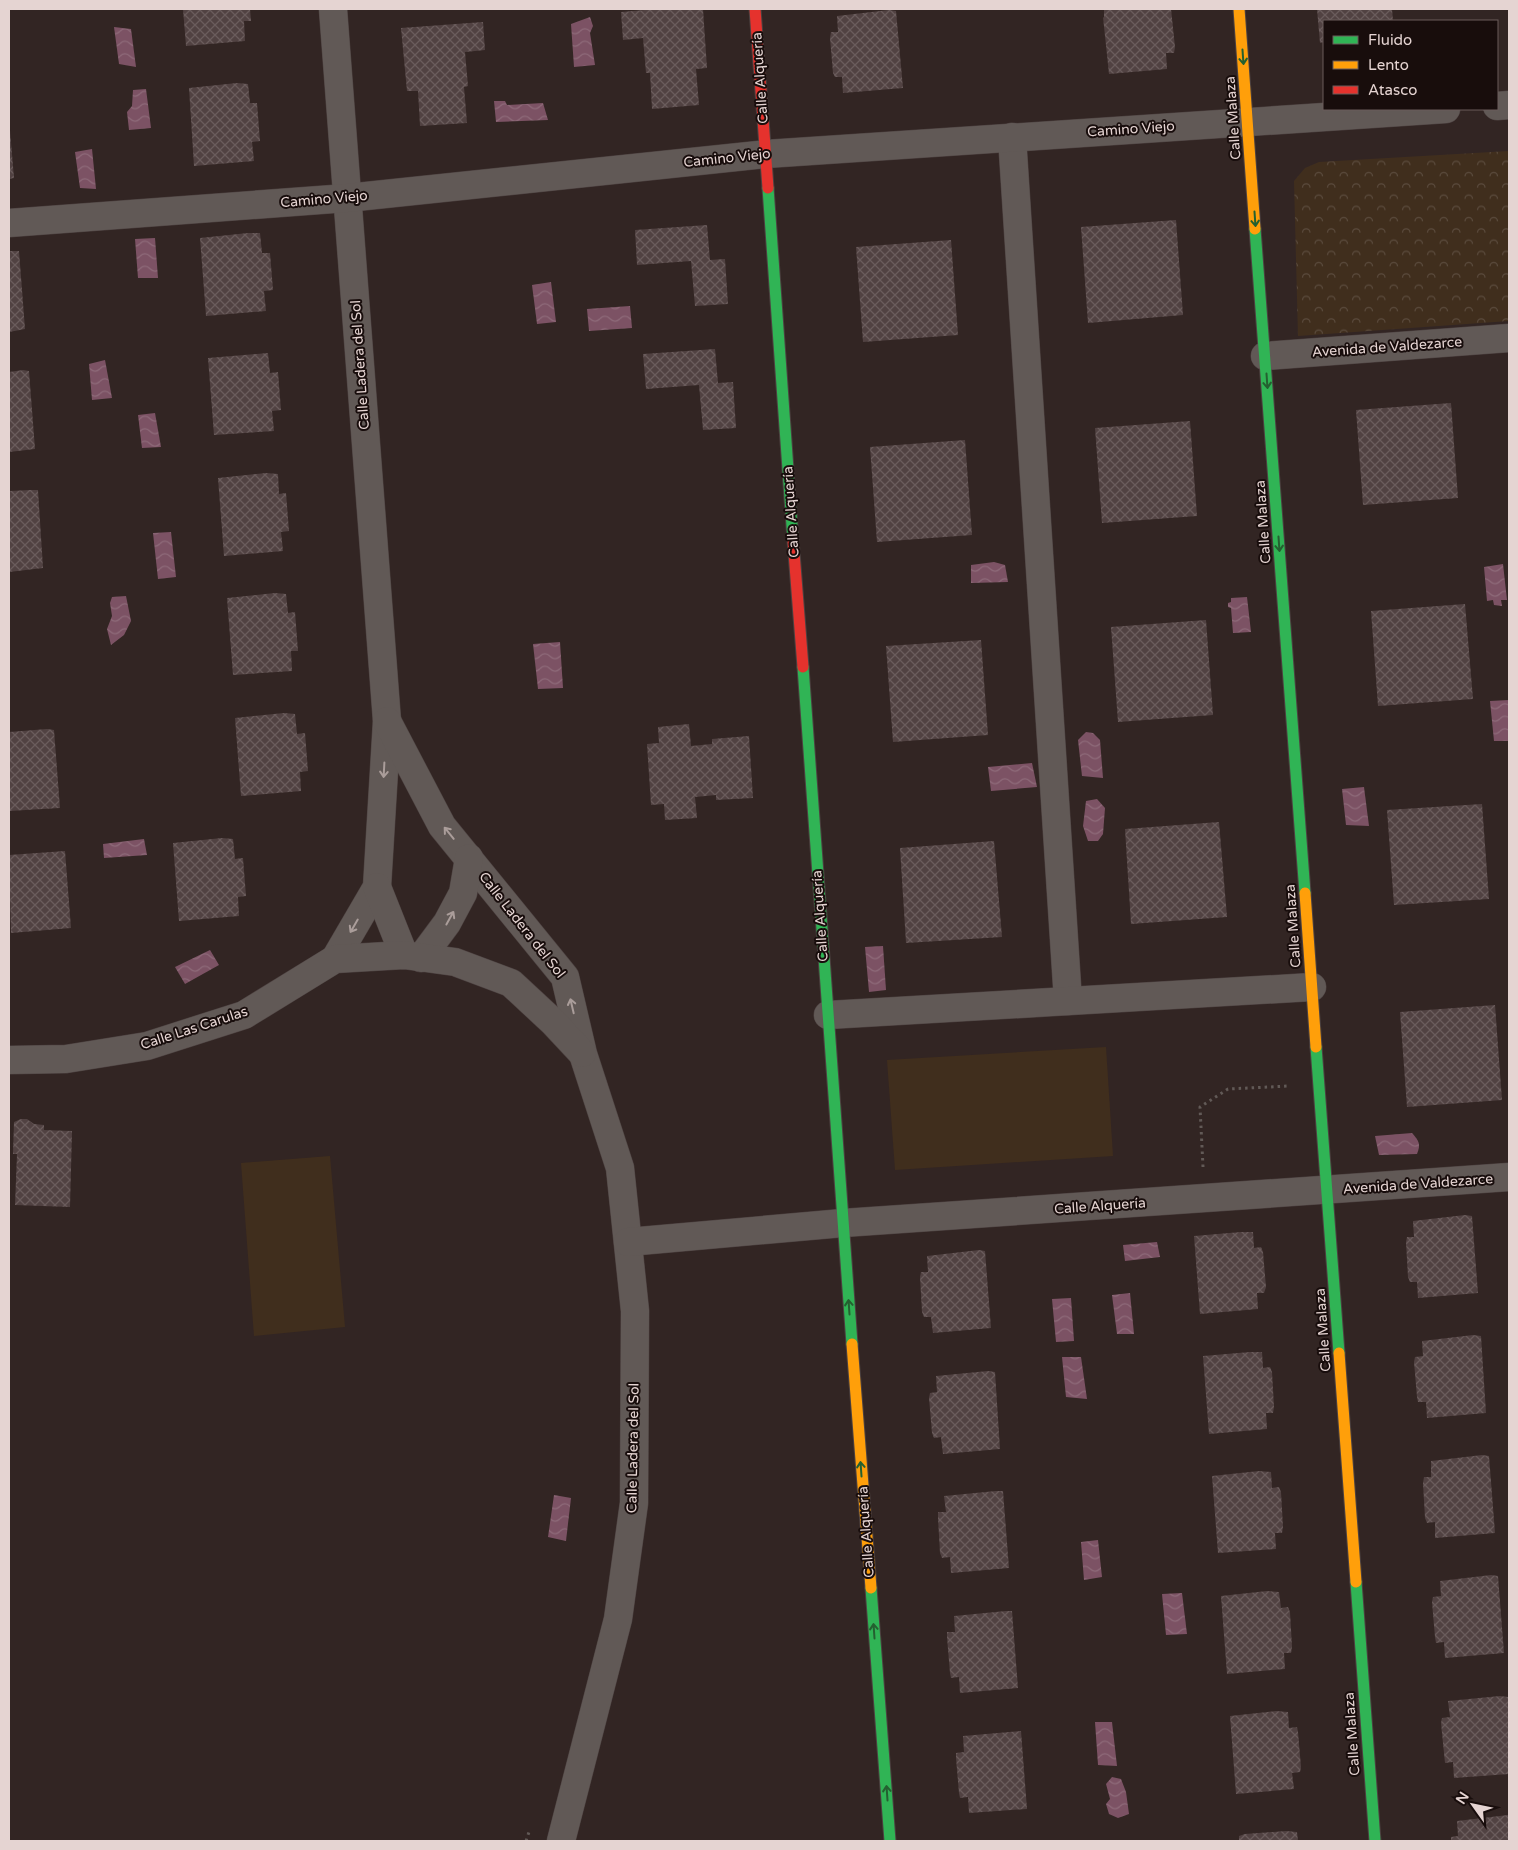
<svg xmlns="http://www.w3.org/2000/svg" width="1518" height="1850" viewBox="0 0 1518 1850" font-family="'Varela Round',sans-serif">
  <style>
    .grass { fill: #402e1d }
    .park { fill: url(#park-crowns) }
    .water { fill: url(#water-waves) }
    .building { fill: url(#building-cross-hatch) }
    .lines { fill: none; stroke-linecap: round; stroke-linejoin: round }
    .street-casing { stroke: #4d4241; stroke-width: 29 }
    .fast-casing { stroke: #4d4241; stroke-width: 13 }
    .slow-casing { stroke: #4d4241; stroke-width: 13 }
    .jam-casing { stroke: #4d4241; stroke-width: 13 }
    .path { stroke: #625a57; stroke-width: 3; stroke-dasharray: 2.5 4; stroke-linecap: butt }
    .street { stroke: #615956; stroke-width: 28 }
    .fast { stroke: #30b455; stroke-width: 11 }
    .slow { stroke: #ff9f0a; stroke-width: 11 }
    .jam { stroke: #e5322d; stroke-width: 11 }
    .oneway { stroke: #246030 }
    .oneway2 { stroke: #aa9d9a }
    .labels { text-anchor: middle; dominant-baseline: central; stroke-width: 4; stroke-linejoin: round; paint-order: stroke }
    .street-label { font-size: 14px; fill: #e5d4d2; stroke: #180d0c }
  </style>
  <defs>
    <pattern id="park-crowns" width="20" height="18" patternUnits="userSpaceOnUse" patternTransform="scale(1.25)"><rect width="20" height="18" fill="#402e1d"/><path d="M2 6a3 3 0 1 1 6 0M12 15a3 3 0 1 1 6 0" fill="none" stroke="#5b4b3d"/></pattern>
    <pattern id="water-waves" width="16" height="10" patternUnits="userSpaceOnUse" patternTransform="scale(1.25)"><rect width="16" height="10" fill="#7c5264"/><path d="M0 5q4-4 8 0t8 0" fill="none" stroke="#8e6a79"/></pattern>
    <pattern id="building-cross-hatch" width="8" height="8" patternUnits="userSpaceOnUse" patternTransform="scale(1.25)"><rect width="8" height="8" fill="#514242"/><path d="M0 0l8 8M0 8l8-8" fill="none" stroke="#6a5c5c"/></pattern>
  </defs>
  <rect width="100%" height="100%" fill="#322523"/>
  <!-- grass -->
  <g class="grass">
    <polygon points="1106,1047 1113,1156 895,1170 887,1060"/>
    <polygon points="330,1156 345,1327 254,1336 241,1163"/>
  </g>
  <!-- park -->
  <polygon class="park" points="1509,151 1509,321 1298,336 1294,181 1305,168 1319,162"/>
  <!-- water -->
  <g class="water">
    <polygon points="590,17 593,26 590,33 595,65 574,67 571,24"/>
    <polygon points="114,27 131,29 136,67 119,64"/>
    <polygon points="146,89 151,128 129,130 127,112 132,106 133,90"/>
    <polygon points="494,101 505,101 507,105 543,103 548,120 496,122"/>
    <polygon points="92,149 96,189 80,188 75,152"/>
    <polygon points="155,238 158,278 138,278 135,239"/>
    <polygon points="551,282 556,322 537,324 532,285"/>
    <polygon points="630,306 632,328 589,331 587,309"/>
    <polygon points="105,360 112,398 92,400 89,364"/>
    <polygon points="155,413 161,447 142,448 138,415"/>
    <polygon points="171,532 176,577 158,579 153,533"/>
    <polygon points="994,562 1005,565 1008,582 971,583 971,565"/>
    <polygon points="1503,564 1507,600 1501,600 1502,606 1494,605 1493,600 1487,601 1484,567"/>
    <polygon points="126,596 131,621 124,635 111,645 107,629 112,616 110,603 112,597"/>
    <polygon points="1247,597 1251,632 1233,633 1231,608 1228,607 1228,603 1231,602 1231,598"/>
    <polygon points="560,642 563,688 538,689 533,644"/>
    <polygon points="1509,700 1509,741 1494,741 1490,701"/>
    <polygon points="1086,732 1093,733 1100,740 1103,778 1082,776 1078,740"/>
    <polygon points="1032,763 1037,787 991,791 988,767"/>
    <polygon points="1364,787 1369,826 1346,825 1342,789"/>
    <polygon points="1097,799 1105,808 1103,834 1098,841 1088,841 1083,826 1086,801"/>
    <polygon points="144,839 147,855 104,858 103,844"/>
    <polygon points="883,946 886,990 869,992 865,947"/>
    <polygon points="210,950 219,965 185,984 175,967"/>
    <path d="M1412,1133C1419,1141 1421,1144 1417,1154L1379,1155L1375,1136Z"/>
    <polygon points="1157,1242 1160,1257 1125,1261 1123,1245"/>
    <polygon points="1130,1293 1134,1334 1117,1334 1112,1295"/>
    <polygon points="1071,1298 1074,1341 1056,1342 1052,1299"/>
    <polygon points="1062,1357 1081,1357 1087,1399 1066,1397"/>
    <polygon points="554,1495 571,1498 566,1541 548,1537"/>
    <polygon points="1098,1540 1102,1577 1084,1580 1081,1542"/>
    <polygon points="1182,1593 1187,1634 1166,1635 1162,1594"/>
    <polygon points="1095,1722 1112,1722 1117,1766 1098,1765"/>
    <polygon points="1112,1777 1121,1779 1126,1792 1129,1814 1118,1818 1109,1814 1106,1804 1110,1799 1106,1784"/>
  </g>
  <!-- building -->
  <g class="building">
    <polygon points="183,9 250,9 251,21 244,21 245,41 186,46"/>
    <polygon points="657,9 703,9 707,68 696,69 699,105 652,109 650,73 646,73 643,38 623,40 621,12"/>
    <polygon points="1104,9 1171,9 1175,47 1174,53 1166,53 1167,69 1109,74 1103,17 1104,18"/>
    <polygon points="1317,9 1392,9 1393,21 1324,21 1324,42 1320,43"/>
    <polygon points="889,10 896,11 903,88 843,93 842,77 835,77 833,73 830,38 831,32 838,32 837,16"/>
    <polygon points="483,22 485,50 465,52 468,86 464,87 467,123 420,126 418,91 407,91 401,28"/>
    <polygon points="237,83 248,84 250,103 257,103 260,141 252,142 254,161 194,166 189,88"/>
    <polygon points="9,119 14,178 9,179"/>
    <polygon points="1176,220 1183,315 1088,323 1081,227"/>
    <polygon points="707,225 710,260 725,259 728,304 695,306 691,261 637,265 635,230"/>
    <polygon points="248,233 260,233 262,253 270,253 273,290 264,291 266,311 206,316 200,238"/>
    <polygon points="951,240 958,335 863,342 856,247"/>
    <polygon points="9,251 19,251 25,329 9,332"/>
    <polygon points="715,349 718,383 733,382 736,428 703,430 699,385 646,389 643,354"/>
    <polygon points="268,353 270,373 278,372 281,410 272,411 274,431 214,435 208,358"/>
    <polygon points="23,370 29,371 35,449 9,452 9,372"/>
    <polygon points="1451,403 1458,498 1363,505 1356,410"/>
    <polygon points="1190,421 1197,516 1102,523 1095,428"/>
    <polygon points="965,440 972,535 877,542 870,447"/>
    <polygon points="266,473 278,474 279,494 286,493 289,531 281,532 283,551 224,556 218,478"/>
    <polygon points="30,490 38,490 43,568 9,572 9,491"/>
    <polygon points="275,593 286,594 288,613 295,612 298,651 291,651 292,671 233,675 227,598"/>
    <polygon points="1465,604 1473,699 1378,706 1371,611"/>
    <polygon points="1206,620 1213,715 1118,722 1111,627"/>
    <polygon points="981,640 988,735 893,742 886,646"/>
    <polygon points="284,713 295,714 297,734 305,733 308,771 300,772 301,791 241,796 235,718"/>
    <polygon points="689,724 691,746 712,744 712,739 749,736 753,798 716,800 716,795 695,797 697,818 665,820 664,804 651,805 647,744 659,743 658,727"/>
    <polygon points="47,729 54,730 60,808 9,811 9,732"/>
    <polygon points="1482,804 1489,899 1394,905 1387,810"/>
    <polygon points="1219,822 1227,917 1131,924 1125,829"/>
    <polygon points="222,838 233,839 235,859 243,858 246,896 238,897 239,916 179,921 173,843"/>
    <polygon points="994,841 1002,937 906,943 900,848"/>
    <polygon points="65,851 71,928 11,933 9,855"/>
    <polygon points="1495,1005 1502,1100 1407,1107 1400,1012"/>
    <polygon points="21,1119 27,1119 34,1124 44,1125 44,1130 72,1131 70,1207 15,1205 17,1154 13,1154 14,1122"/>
    <polygon points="1465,1215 1472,1216 1478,1293 1418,1298 1417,1282 1410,1282 1408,1277 1406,1242 1407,1237 1414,1237 1413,1221"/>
    <polygon points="1241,1232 1253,1232 1254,1248 1261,1247 1263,1252 1266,1287 1264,1293 1257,1293 1258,1309 1200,1314 1194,1236"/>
    <polygon points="979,1250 985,1251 991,1328 933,1333 931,1317 924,1317 922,1312 920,1277 921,1272 928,1272 927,1256"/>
    <polygon points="1473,1335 1481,1336 1486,1413 1427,1418 1426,1402 1418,1402 1417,1397 1414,1362 1415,1357 1423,1356 1422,1341"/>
    <polygon points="1250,1352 1262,1352 1263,1368 1270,1367 1272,1372 1274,1407 1273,1413 1266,1413 1267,1429 1209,1434 1203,1356"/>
    <polygon points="988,1371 995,1372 1000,1449 943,1454 941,1437 934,1438 932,1433 929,1398 930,1393 937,1392 936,1376"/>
    <polygon points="1482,1455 1489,1456 1495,1533 1435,1538 1435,1522 1427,1523 1425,1518 1423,1483 1424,1477 1431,1477 1431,1461"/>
    <polygon points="1259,1471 1271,1472 1272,1488 1279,1487 1281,1492 1283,1527 1282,1533 1275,1533 1276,1549 1218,1553 1212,1476"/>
    <polygon points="996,1491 1003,1491 1009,1568 951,1573 950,1557 942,1558 940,1553 938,1518 938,1512 946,1512 944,1496"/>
    <polygon points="1491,1575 1498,1576 1504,1653 1445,1658 1444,1642 1436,1643 1435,1637 1432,1602 1433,1597 1441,1596 1440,1581"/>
    <polygon points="1267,1591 1279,1592 1281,1608 1288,1607 1290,1612 1292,1647 1291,1653 1284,1653 1285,1669 1227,1674 1221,1596"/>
    <polygon points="1006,1611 1012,1611 1018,1688 960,1693 959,1677 951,1678 950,1673 947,1637 947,1632 955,1632 954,1616"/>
    <polygon points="1500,1696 1508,1697 1509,1774 1454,1778 1453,1762 1445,1763 1441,1723 1442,1718 1450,1717 1448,1701"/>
    <polygon points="1276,1711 1288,1712 1289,1728 1297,1727 1298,1732 1301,1767 1300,1772 1292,1773 1294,1789 1236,1794 1230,1716"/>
    <polygon points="1021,1731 1027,1809 969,1813 968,1797 960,1798 959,1793 956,1758 956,1753 964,1752 963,1736"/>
    <polygon points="1508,1815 1509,1841 1451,1841 1451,1837 1458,1836 1457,1821"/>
    <polygon points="1286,1831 1297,1832 1298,1841 1239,1841 1239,1836 1245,1834"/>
  </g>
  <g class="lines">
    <defs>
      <g id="street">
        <polyline points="333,9 387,721 377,887 335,959"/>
        <polyline points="1497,106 1509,105"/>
        <polyline points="1012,137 1068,1001"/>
        <polyline points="9,223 347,198 766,154 1446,109"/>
        <polyline points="1265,356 1509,338"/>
        <polyline points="387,721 442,826 565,977 583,1054 620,1168 635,1311 634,1503 618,1619 561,1841"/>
        <polyline points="377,887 404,955"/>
        <polyline points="421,958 447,923 463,893 469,858"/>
        <polyline points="828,1015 1312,987"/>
        <polyline points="9,1060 66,1059 147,1046 244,1015 335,959 404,955 455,962 511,983 553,1022 582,1053"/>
        <polyline points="628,1242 843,1223 1509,1177"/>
      </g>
      <g id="fast">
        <polyline points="768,188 793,540"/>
        <polyline points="1255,229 1305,893"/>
        <polyline points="803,667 852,1344"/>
        <polyline points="1316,1047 1339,1353"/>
        <polyline points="1356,1582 1375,1841"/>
        <polyline points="871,1588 890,1841"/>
      </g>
      <g id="slow">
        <polyline points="1239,9 1255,229"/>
        <polyline points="1305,893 1316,1047"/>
        <polyline points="852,1344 871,1588"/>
        <polyline points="1339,1353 1356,1582"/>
      </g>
      <g id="jam">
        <polyline points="755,9 768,188"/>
        <polyline points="793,540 803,667"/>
      </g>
    </defs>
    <!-- street casing -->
    <use href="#street" class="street-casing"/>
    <!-- fast casing -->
    <use href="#fast" class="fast-casing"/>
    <!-- slow casing -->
    <use href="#slow" class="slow-casing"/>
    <!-- jam casing -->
    <use href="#jam" class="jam-casing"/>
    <!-- path -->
    <g class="path">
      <polyline points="1203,1167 1200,1107 1228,1089 1289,1086"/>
      <polyline points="526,1841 529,1832"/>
    </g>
    <!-- street -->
    <use href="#street" class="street"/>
    <!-- fast -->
    <use href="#fast" class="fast"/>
    <!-- slow -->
    <use href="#slow" class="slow"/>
    <!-- jam -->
    <use href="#jam" class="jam"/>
  </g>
  <!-- one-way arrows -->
  <defs><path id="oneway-shaft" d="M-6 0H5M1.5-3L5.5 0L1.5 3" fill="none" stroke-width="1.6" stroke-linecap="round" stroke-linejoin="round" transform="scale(1.25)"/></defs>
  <g class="oneway">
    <use href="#oneway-shaft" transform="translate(1243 57) rotate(86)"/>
    <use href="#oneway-shaft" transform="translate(1255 219) rotate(86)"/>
    <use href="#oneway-shaft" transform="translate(1267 381) rotate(86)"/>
    <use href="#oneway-shaft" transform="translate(1279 544) rotate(86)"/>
    <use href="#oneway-shaft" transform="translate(849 1307) rotate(-94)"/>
    <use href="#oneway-shaft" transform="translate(861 1469) rotate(-94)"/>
    <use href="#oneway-shaft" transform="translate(874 1631) rotate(-94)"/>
    <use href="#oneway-shaft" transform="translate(887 1793) rotate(-94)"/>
  </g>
  <g class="oneway2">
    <use href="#oneway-shaft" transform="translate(384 770) rotate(93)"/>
    <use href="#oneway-shaft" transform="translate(449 833) rotate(-129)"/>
    <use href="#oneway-shaft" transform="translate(450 918) rotate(-61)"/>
    <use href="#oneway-shaft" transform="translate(354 926) rotate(120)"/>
    <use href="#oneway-shaft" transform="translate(572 1006) rotate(-103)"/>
  </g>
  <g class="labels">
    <!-- street labels -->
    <g class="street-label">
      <text transform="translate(760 78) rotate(-94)">Calle Alquería</text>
      <text transform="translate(1233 118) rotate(-94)">Calle Malaza</text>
      <text transform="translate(1131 129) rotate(-4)">Camino Viejo</text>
      <text transform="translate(727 158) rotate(-6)">Camino Viejo</text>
      <text transform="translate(324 199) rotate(-5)">Camino Viejo</text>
      <text transform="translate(1387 347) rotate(-4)">Avenida de Valdezarce</text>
      <text transform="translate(360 365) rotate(-94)">Calle Ladera del Sol</text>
      <text transform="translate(791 512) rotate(-94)">Calle Alquería</text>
      <text transform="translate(1263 522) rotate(-94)">Calle Malaza</text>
      <text transform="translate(820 916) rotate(-94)">Calle Alquería</text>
      <text transform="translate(522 925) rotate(52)">Calle Ladera del Sol</text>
      <text transform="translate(1293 926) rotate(-94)">Calle Malaza</text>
      <text transform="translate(194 1028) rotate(-18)">Calle Las Carulas</text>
      <text transform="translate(1418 1184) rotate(-4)">Avenida de Valdezarce</text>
      <text transform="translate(1100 1206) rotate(-4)">Calle Alquería</text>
      <text transform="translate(1323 1330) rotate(-94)">Calle Malaza</text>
      <text transform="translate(633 1448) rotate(-89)">Calle Ladera del Sol</text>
      <text transform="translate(866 1532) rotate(-94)">Calle Alquería</text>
      <text transform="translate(1352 1734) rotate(-94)">Calle Malaza</text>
    </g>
  </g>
  <!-- border -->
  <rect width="1518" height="1850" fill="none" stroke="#e5d4d2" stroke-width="20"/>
  <!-- legend -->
  <rect x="1323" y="20" width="175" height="90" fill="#180d0c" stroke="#6a5d5b"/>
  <rect x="1333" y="36" width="25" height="8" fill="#30b455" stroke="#6a5d5b"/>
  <text x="1368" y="45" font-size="15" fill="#e5d4d2">Fluido</text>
  <rect x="1333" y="61" width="25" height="8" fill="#ff9f0a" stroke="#6a5d5b"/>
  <text x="1368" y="70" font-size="15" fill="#e5d4d2">Lento</text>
  <rect x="1333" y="86" width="25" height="8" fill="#e5322d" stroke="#6a5d5b"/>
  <text x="1368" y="95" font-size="15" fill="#e5d4d2">Atasco</text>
  <!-- north arrow -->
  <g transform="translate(1473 1805) rotate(303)" stroke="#180d0c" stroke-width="4" paint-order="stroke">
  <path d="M0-4L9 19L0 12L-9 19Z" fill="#e5d4d2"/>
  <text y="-8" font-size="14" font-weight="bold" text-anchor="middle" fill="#e5d4d2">N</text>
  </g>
</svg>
